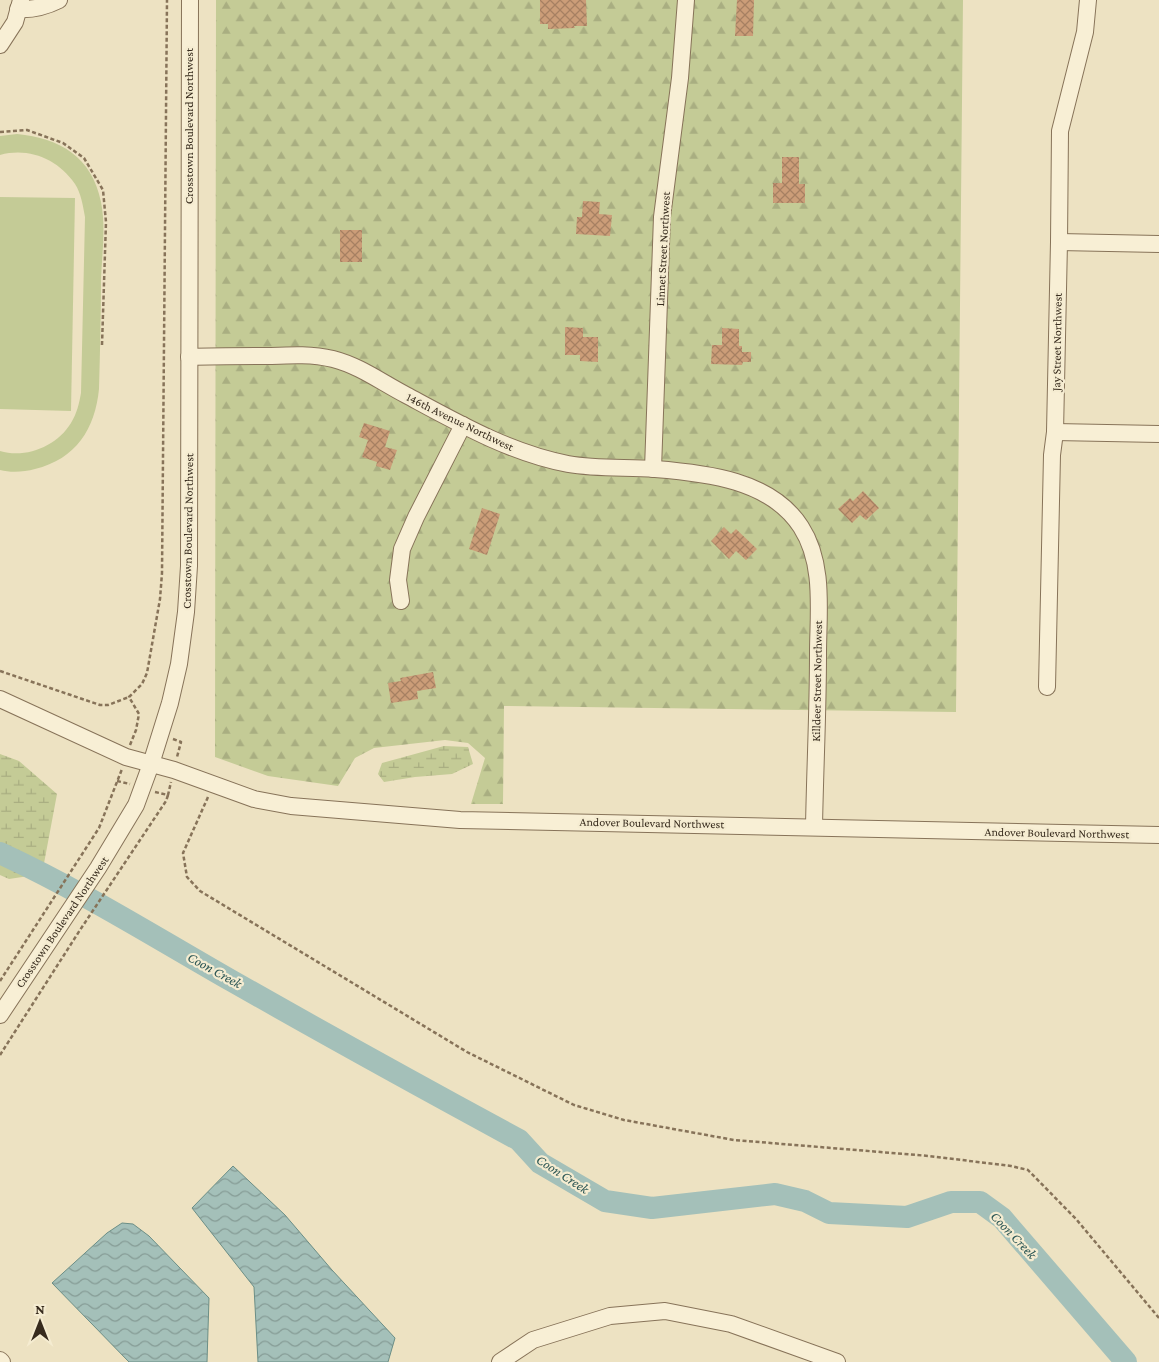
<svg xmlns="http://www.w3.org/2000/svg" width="1159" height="1362" viewBox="0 0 1159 1362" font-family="'Crimson Pro',serif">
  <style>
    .green { fill: #c4cb96 }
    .forest { fill: url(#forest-firs) }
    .wetland { fill: url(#wetland-marsh) }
    .water { fill: url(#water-waves); stroke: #6b8e86 }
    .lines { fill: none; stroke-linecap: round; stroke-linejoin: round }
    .river { stroke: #a4c0b9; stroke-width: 22 }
    .building { fill: url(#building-cross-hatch) }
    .minor-casing { stroke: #877359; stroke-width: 18 }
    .path { stroke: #877359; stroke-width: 2.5; stroke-dasharray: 4 2.5; stroke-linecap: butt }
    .minor { stroke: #f8efd5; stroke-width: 16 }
    .labels { text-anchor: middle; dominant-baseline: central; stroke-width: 4.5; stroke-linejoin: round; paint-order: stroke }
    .street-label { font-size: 12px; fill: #372b1d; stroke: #f5ecd1 }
    .water-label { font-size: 14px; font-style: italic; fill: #2d5755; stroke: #f5ecd1 }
  </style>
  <defs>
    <pattern id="forest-firs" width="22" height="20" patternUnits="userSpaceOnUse" patternTransform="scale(1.25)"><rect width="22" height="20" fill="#c4cb96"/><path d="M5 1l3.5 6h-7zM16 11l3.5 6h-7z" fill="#a9ae81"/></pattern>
    <pattern id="wetland-marsh" width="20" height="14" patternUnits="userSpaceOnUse" patternTransform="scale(1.25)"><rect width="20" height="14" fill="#c4cb96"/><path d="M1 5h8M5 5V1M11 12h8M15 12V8" fill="none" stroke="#a9ae81"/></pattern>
    <pattern id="water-waves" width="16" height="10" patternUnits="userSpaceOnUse" patternTransform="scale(1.25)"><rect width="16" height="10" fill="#a4c0b9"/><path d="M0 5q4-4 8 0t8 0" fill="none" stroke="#869c96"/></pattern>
    <pattern id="building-cross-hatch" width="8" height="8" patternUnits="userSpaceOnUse" patternTransform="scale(1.25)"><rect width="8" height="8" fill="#cb9d78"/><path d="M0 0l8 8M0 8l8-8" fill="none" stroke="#a68062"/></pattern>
  </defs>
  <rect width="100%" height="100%" fill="#ede2c2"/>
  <!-- green -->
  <g class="green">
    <path d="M17,134C60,138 92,157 101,202C106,227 102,254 101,279C101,315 100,352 99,389C95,429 76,459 35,469C24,472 11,473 0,470V451C26,459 57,446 71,423C77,413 79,404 81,393L85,217C83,206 81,193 75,184C58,159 29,147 0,155V136Z"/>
    <polygon points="0,197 75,198 71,411 0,409"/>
  </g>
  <!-- forest -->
  <polygon class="forest" points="216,0 963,0 956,712 504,706 503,804 471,804 485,758 468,743 445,740 374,748 355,758 338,786 268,776 215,757"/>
  <!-- wetland -->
  <g class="wetland">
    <polygon points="444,746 468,747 473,764 452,774 415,777 384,782 378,774 382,763"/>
    <polygon points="0,754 19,761 57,794 42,874 9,879 0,875"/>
  </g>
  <!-- water -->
  <g class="water">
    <polygon points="233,1166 285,1215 332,1270 395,1338 388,1362 258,1362 254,1287 192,1208"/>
    <polygon points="122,1223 133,1224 149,1236 209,1298 207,1362 129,1362 52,1283 107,1233"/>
  </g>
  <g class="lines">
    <!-- river -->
    <path class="river" d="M0,853C80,890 155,937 232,981C327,1035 423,1088 519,1140L540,1163L605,1201L652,1208L775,1194L805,1201L829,1213L907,1217L951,1202H980L1002,1218L1126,1362"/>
  </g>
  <!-- building -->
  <g class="building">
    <polygon points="540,0 586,0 587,26 574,26 575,28 548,29 548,24 540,24"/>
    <polygon points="737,0 754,0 753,36 735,36"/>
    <polygon points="782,157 799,157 799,184 805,184 805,203 773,203 773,183 782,183"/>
    <polygon points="583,201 600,202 599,214 612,215 610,236 576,234 577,217 582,217"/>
    <rect x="340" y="230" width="22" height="32"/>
    <polygon points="565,327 583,328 583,337 598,337 598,362 580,361 580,355 565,355"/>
    <polygon points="722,328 739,329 739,346 742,346 742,352 751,352 751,362 743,362 742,365 711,364 712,345 722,345"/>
    <polygon points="364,423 390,431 385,447 397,450 390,470 376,466 377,462 362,457 368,440 359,437"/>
    <polygon points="863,491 879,508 866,520 860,515 852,523 838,509 850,498 853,501"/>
    <polygon points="482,508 500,514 487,555 469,549"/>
    <polygon points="724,527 731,534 736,529 757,549 746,560 736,551 729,559 711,541"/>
    <polygon points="433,672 436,688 417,691 418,699 391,703 388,683 401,681 400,678"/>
  </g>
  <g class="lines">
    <defs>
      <g id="minor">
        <path d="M18,9C33,10 45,7 59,0"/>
        <polyline points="0,45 15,22 21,0"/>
        <polyline points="1059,242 1159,244"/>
        <path d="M189,357C216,356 243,356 271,356C292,355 312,354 333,359C360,366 381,382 406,395C458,423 510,453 568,464C597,469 626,467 655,469C706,473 771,480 801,527C825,564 818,613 818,654C818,712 815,769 814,827"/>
        <polyline points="1055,432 1159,434"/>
        <polyline points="653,469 662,217 680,78 686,0"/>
        <polyline points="401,601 398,580 402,549 416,517 463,425"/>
        <polyline points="1047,687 1052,455 1055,432 1059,242 1060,131 1085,32 1088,0"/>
        <polyline points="0,699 126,757 174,770 254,799 291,806 460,820 1159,835"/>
        <polyline points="0,1015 98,868 136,805 151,764 170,703 179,664 186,612 189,566 190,0"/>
        <polyline points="0,1360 2,1362"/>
        <polyline points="500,1362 533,1340 610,1316 665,1311 731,1324 837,1362"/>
      </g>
    </defs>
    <!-- minor casing -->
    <use href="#minor" class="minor-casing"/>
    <!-- path -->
    <g class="path">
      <polyline points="0,132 27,130 63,143 84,158 103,190 106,222 102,345"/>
      <polyline points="0,671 100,705 108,705 129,697"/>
      <polyline points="173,739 181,742 177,757"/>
      <polyline points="130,745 136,730 139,714 129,697 142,684 147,673 160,599 162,573 167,0"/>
      <polyline points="117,781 130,784"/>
      <polyline points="155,792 168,795 171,782"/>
      <polyline points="208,797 183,853 187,877 200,891 467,1052 574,1105 624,1120 734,1140 929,1156 1011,1166 1028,1170 1076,1219 1159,1318"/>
      <polyline points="0,981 99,828 122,769"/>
      <polyline points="0,1055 80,930 166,801 168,795"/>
    </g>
    <!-- minor -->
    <use href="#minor" class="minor"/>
  </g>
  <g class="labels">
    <!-- street labels -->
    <g class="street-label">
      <text transform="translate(189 126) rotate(-90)">Crosstown Boulevard Northwest</text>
      <text transform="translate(663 249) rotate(-87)">Linnet Street Northwest</text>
      <text transform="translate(1057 342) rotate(-89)">Jay Street Northwest</text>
      <text transform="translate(460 422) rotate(26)">146th Avenue Northwest</text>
      <text transform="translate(188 531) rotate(-89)">Crosstown Boulevard Northwest</text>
      <text transform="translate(817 681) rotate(-89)">Killdeer Street Northwest</text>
      <text transform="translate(652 823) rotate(1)">Andover Boulevard Northwest</text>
      <text transform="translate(1057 833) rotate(1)">Andover Boulevard Northwest</text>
      <text transform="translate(62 922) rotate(-56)">Crosstown Boulevard Northwest</text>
    </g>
    <!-- water labels -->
    <g class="water-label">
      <text transform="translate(215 970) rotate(29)">Coon Creek</text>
      <text transform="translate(563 1174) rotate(33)">Coon Creek</text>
      <text transform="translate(1014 1235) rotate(46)">Coon Creek</text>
    </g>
  </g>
  <!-- north arrow -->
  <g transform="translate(40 1322)" stroke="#f5ecd1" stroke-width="4" paint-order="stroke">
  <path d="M0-4L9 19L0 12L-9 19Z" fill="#372b1d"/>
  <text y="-8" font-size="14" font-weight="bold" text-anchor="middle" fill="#372b1d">N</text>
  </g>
</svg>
